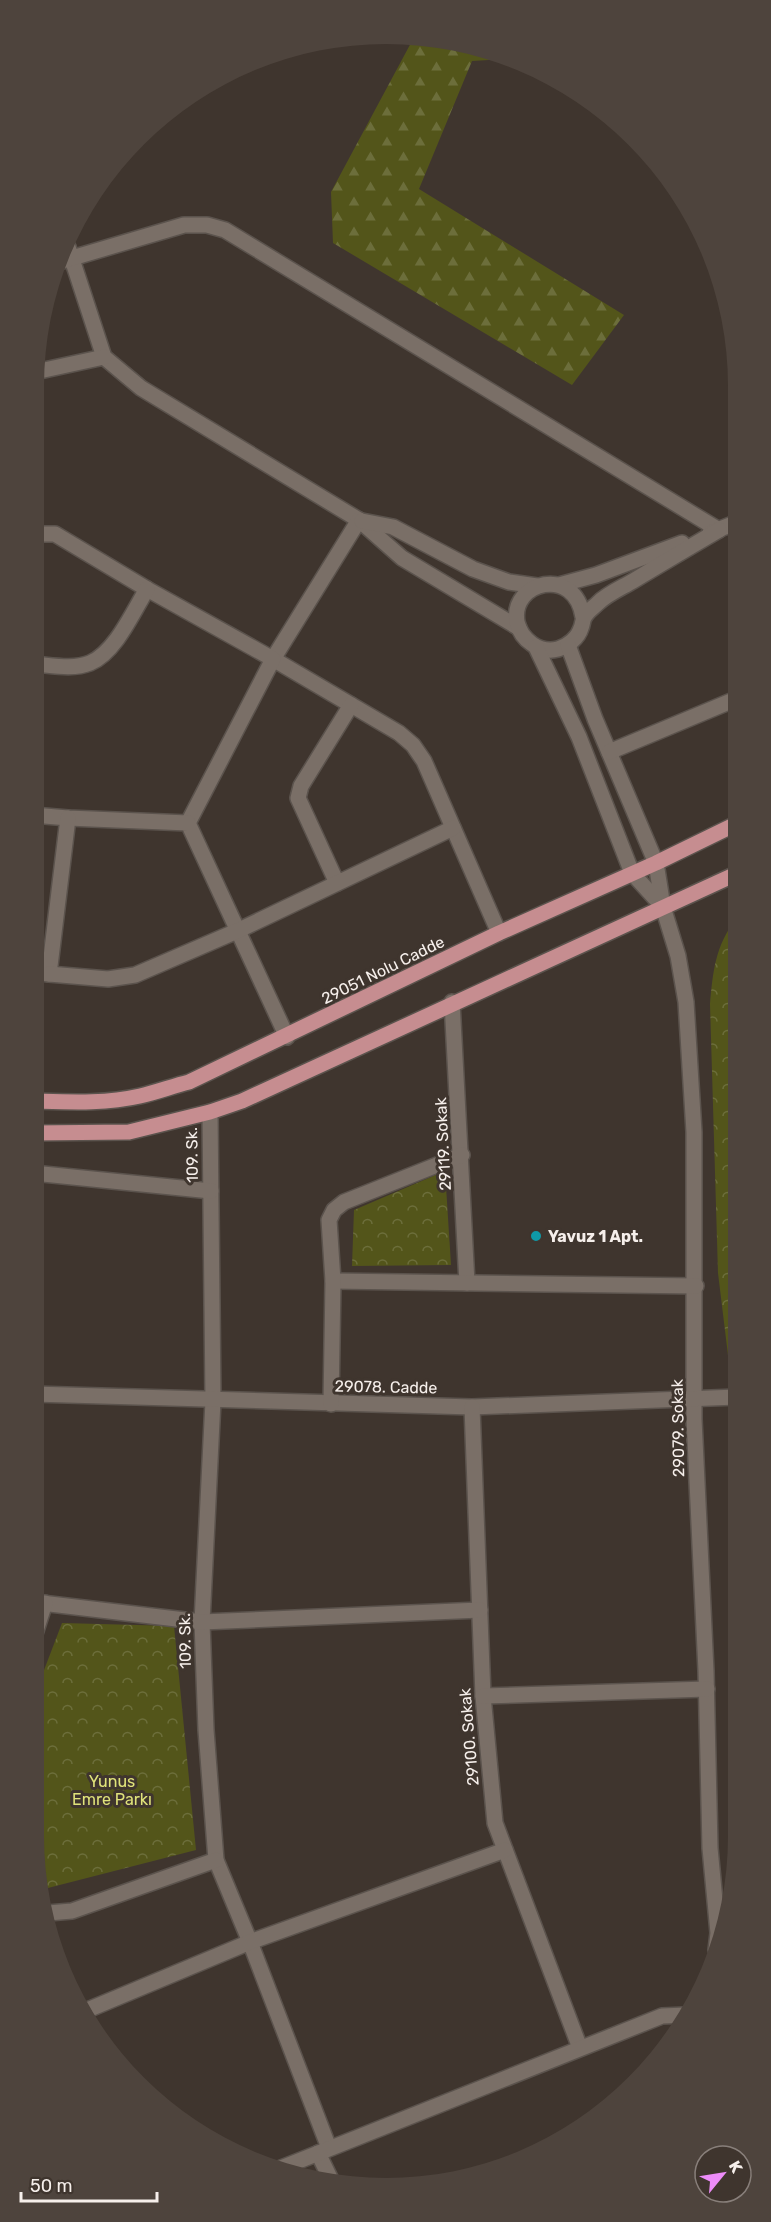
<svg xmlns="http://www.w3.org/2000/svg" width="771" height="2222" viewBox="0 0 771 2222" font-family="Rubik,sans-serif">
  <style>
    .forest { fill: url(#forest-firs) }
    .park { fill: url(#park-crowns) }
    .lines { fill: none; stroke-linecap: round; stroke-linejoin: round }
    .minor-casing { stroke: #5b534d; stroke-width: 18 }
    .major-casing { stroke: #5b534d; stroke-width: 18 }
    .minor { stroke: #7a6f67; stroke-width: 15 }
    .major { stroke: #c68d90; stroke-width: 15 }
    .culture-dot { fill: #0f9aa8; stroke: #3f352e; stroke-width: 2 }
    .labels { text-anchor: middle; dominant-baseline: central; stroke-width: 6; stroke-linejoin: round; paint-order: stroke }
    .street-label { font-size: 16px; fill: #f6efeb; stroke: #3f352e }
    .poi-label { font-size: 16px; font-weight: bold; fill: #f6efeb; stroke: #3f352e; text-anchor: start }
    .park-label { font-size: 16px; fill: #e0e37a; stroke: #3f352e }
  </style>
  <defs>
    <pattern id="forest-firs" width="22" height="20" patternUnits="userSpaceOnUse" patternTransform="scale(1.5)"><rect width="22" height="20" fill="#53551a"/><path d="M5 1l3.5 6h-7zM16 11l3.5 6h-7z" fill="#6c6e3b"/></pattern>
    <pattern id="park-crowns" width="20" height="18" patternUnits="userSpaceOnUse" patternTransform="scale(1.5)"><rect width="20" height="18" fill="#53551a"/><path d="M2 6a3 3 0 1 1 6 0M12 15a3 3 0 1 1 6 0" fill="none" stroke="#6c6e3b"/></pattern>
  </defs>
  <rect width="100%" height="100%" fill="#3f352e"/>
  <!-- forest -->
  <polygon class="forest" points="412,41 476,45 562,80 599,111 505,59 472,61 419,189 624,315 572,385 333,243 331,192"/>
  <!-- park -->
  <g class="park">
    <path d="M736,919L737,1372V1373L734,1371L728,1355L718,1273L710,1004C713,972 715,946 736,919Z"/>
    <polygon points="445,1171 451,1265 352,1266 354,1210"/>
    <polygon points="62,1623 174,1626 196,1850 44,1889 33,1836 33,1699"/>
  </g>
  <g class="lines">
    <defs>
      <g id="minor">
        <polyline points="68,247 104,357 141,388 359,520 402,558 519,628"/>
        <polyline points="62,261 184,225 207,225 225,230 719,530"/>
        <polyline points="35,372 104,357"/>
        <polyline points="359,520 273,659 399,733 413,745 424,761 499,933"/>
        <polyline points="362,521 393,527 473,569 509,582 537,586"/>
        <polyline points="710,533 735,523"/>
        <polyline points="33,534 55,534 147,589 273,659 188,823"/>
        <polyline points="559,585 596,575 682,543"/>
        <path d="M583,617C575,565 510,581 517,622C521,640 540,654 558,649C568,646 578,638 581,628C583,624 582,620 585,616C588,611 594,607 598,603C607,594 621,588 633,581C661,564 690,547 719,530"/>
        <polyline points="568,645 595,719 656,863 663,907 678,956 686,1002 694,1132 694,1419 706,1671 710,1848 718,1933 716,1950"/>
        <polyline points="536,647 579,737 632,873 663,907"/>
        <path d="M33,664C50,665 73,670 90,663C115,653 133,612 147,589"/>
        <polyline points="609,752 736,699"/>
        <polyline points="33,815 68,818 188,823 287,1037"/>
        <polyline points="337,883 298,798 301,786 351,705"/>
        <polyline points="33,972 49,974 68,818"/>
        <polyline points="49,974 108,979 135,975 237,931 453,828"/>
        <polyline points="452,1002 467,1283"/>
        <polyline points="210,1112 213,1401 202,1622 206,1730 216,1860 250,1942 329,2148"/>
        <polyline points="33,1173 211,1191"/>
        <polyline points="333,1281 696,1286"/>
        <polyline points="33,1394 472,1407 737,1397"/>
        <polyline points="331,1404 333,1281 329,1220 334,1210 344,1202 462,1155"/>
        <polyline points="472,1407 483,1696 495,1823 580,2048"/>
        <polyline points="33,1602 202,1622 480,1610"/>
        <polyline points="33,1640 45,1603"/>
        <polyline points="483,1696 707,1689"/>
        <polyline points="48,1913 72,1911 216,1860"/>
        <polyline points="85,2011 250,1942 505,1850"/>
        <polyline points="318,2153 333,2184"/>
        <polyline points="281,2168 662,2016 686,2015"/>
      </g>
      <g id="major">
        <path d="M33,1101C69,1102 105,1104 140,1096C157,1092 173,1086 189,1082L499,933L656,863L736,824"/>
        <polyline points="33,1133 129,1132 210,1112 242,1101 736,874"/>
      </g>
    </defs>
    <!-- minor casing -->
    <use href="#minor" class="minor-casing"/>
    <!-- major casing -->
    <use href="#major" class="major-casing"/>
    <!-- minor -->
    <use href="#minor" class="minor"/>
    <!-- major -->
    <use href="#major" class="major"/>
  </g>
  <!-- markers -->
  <circle class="culture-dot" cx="536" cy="1236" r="6"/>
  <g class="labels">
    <!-- street labels -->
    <g class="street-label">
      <text transform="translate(383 970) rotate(-26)">29051 Nolu Cadde</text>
      <text transform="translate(443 1144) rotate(-93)">29119. Sokak</text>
      <text transform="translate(192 1155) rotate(-91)">109. Sk.</text>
      <text transform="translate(386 1387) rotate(1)">29078. Cadde</text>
      <text transform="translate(678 1428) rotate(-91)">29079. Sokak</text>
      <text transform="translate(185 1641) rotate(-91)">109. Sk.</text>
      <text transform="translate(469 1737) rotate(-95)">29100. Sokak</text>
    </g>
    <!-- poi labels -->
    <g class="poi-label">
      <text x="548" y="1236">Yavuz 1 Apt.</text>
    </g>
    <!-- park labels -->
    <g class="park-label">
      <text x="112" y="1781">Yunus<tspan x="112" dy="18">Emre Parkı</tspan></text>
    </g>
  </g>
  <!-- crop -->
  <path d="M0 0H771V2222H0ZM386 44H386A342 342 0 0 1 728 386V1836A342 342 0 0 1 386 2178H386A342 342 0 0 1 44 1836V386A342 342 0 0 1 386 44Z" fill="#4e443d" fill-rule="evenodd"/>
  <!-- north arrow -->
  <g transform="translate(723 2174) rotate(60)"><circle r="28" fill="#3f352e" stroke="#887f7a" stroke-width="1.5"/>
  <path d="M0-4.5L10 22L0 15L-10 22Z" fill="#ed8cf9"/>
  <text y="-9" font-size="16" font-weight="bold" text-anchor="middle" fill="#f6efeb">K</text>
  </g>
  <!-- scale -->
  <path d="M21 2192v9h136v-9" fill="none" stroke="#f6efeb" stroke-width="3"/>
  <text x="30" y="2192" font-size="18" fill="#f6efeb" stroke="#3f352e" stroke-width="4.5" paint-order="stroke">50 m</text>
</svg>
